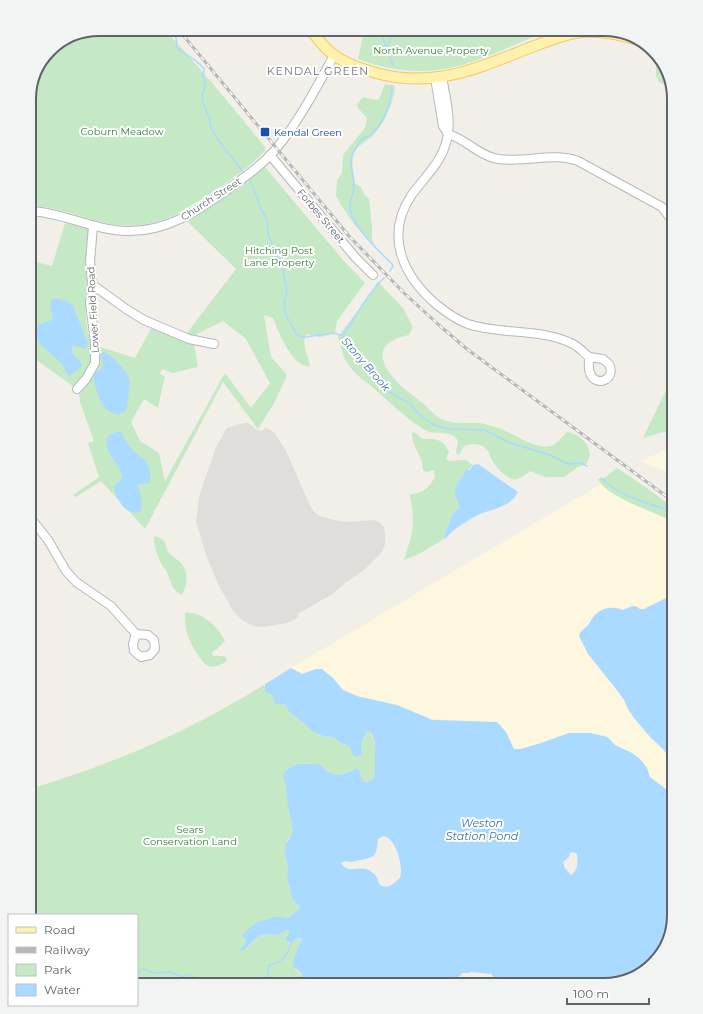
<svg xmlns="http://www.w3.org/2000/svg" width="703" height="1014" viewBox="0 0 703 1014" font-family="Montserrat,sans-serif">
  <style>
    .commercial { fill: #fef7e0 }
    .industrial { fill: #e0deda }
    .green { fill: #c5e8c5 }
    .water { fill: #aadaff; fill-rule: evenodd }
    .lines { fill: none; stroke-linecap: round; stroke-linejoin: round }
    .stream { stroke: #aadaff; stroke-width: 1.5 }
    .minor-casing { stroke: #b5b8bc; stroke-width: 10 }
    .major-casing { stroke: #f2c960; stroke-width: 12 }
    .minor { stroke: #fff; stroke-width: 8 }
    .major { stroke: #fff2af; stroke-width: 10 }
    .rail-casing { stroke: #b6b7b8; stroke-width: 3 }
    .rail { stroke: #fff; stroke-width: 1.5; stroke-dasharray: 4.5; stroke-linecap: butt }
    .transit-dot { fill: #1a4fb4; stroke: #fff; stroke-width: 1.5 }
    .labels { text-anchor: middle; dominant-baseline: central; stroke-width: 4; stroke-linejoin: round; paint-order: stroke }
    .park-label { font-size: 10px; fill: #348238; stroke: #fff }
    .transit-label { font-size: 10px; fill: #164399; stroke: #fff; text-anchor: start }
    .street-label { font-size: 10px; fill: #5f6368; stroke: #fff }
    .neighbourhood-label { font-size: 11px; letter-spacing: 1px; fill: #70757a; stroke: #fff }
    .water-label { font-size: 11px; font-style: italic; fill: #4174aa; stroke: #fff }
    .rim { fill: none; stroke: #5f6368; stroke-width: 2 }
  </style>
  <rect width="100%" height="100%" fill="#f1efe8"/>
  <!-- commercial -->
  <g class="commercial">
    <polygon points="674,448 674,474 640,461 664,451"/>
    <polygon points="623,471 671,506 669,510 674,513 674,824 670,812 671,800 667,790 650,777 648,771 640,759 632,753 615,745 611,739 604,735 585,733 559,736 541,743 521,749 514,749 501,725 492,722 487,722 431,719 397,705 361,698 348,693 343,690 333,678 322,669 316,669 302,674 291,668"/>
  </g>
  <!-- industrial -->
  <polygon class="industrial" points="244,423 248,423 257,430 262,431 266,428 274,432 286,451 308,501 314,512 320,516 334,520 348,522 373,520 379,522 384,527 385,533 385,545 382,552 365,569 345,583 334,593 298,614 298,616 296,619 287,623 263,627 253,626 242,620 233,611 218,584 206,555 196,521 199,497 216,447 227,428"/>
  <!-- green -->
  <g class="green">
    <path d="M99,29H164C200,67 232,107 265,147V151C249,167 232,179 213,192C178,214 154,231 111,224C84,219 58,206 30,206L29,203V94L36,68L53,47Z"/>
    <path d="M364,29H534L538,35C471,63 431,86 358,59Z"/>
    <polygon points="663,62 665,64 670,86 660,83 656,76 656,65"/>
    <path d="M385,84L395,86C394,102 383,128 370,138C364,143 356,146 353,155C351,164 354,173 355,183L361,187L364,194L369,199L372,226V239L375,247L354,224L341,205L336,195L337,180L342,173L343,155L365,128L367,118L358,108L357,104L363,97L376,100L379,99Z"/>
    <path d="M265,167L343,260L365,283L337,321L335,333L320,337L307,334C300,343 309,356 310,366C293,369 278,331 273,318L264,315L271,357L287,375L274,403L258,429L223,382L145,529L101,481L76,497L73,495L99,477L88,443L94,441L80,402L79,394C82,388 86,386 90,381C98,370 97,359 97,346L135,358L152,327L194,343L198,367L173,373L162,369L160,374L165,376L158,408L144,399L131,422L140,441L159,453L165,481L225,373L251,408L270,383L246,339L223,321L193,336L187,333L236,269L187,221L234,190L253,176L256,171Z"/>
    <polygon points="65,223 89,229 89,285 87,300 86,322 92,350 91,364 89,371 74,387 31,356 29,364 29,260 52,266"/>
    <path d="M378,282L403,308L413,327L409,335C371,343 379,364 401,386C407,391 414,396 420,401C427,406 434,415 441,419C452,424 467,423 480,423C485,424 490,426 495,427C510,431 536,451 551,446C557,444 562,437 567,432C581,434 597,450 586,464L578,467L564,477H546L530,471C527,474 521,478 517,479C509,482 497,468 493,462C491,459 490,454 488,451C482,443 471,442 463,447L460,454L458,455L456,452L458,441C452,429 435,436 425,430C410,422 392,404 379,393C368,383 353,374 346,361C342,354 341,345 338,337L374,289L376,284Z"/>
    <polygon points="674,374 674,429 643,438"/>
    <path d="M412,432L416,433L422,439C435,439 444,438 449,453L446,458L448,461L466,460L473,465C470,469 467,470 464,474C452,488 456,492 461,509H458L451,516L449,525L446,530L444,539L417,555L404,560C406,552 409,545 411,537C414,523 413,509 410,495C412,494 415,494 417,493C426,491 431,484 435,477L434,470L426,472L423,470L422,462L413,442Z"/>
    <path d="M617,468L634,479L674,508V522C655,512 606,497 598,479L604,478Z"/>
    <path d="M154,536C170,540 163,546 170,554C173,557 177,559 180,562C189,571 188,584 182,595C171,590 171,581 167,572C167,571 164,568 163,567C159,560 153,544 154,536Z"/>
    <path d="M185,613C202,611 218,627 225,641L217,649L212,652L213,656H225L227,661C211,672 205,666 196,652C188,639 184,628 185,613Z"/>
    <path d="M264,685C265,691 268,694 273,697L274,702L278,704H285L289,712L302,722L313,732L323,736L333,737L341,743L349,746L351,752L362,750L361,741L365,736L366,731H368C377,736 379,771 372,779C371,782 370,782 367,783L363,781L360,774L355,768C348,774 334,777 326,771C324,770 323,768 322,767C312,760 295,762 286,769C285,790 289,810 293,831L287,840L285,856L288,866L287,877L292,899L300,907V909L296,911L288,918L277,916L261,921L251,927L241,936L246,939V942L242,949L250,945L259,936L269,934L279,935L286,930H289V934L286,936L285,940L289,943L301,938V941L295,955V969L302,975V978L314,985H137V915H29V789C112,765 191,730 264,685Z"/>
  </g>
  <!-- water -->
  <g class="water">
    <path d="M55,298C62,299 68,301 73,306L88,344L85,349L73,345C68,352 78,358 82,365L80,368L69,376C64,372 65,367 61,363C50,351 31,344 38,325L52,320L53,316L50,309L51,300Z"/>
    <path d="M104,352C114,356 125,370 130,380L127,408L124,412L118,415C115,413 109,412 106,409C100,403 93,383 94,375L103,366L101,357V353Z"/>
    <path d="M120,431C124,436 125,441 129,446C143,462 151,457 150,483L140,484L138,485C140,493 144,504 140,512C126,516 118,501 114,489L116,485L122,478C124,467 98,449 110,434Z"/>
    <path d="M478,464L518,492C509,510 489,508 474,517C467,521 459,526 453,531C450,533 448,537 444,539L446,530L449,525L451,516L458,509H460C459,504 458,501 456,497C452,487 462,478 466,470H470L473,465Z"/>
    <path d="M674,594V765L663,749L650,737L634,718L628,709L624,700L616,689L588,654L579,636C580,631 583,630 587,626C590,624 591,619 594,616C602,607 613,606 623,610C630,607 634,603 640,609H644Z"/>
    <path d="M291,668L302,674L316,669H322L333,678L343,690L357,696L397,705L433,720L497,722L506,732L514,749H521L541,743L569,733H590L607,737L615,745L632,753L640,759L647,768L650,777L667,790L671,796L670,812L674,824V915L670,931L665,930L663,932L664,936L668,938L664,950L639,976L604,985H496V979L491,974L471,972L468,973H462L460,976L455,978L422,982L418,985H314L305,981L302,978V974L293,966L295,955L302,939L299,938L291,943L286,941L285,938L289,934V930H286L279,935L269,934L259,936L244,950L239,951L246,942L245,938L241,936L253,925L261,921L277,916L288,918L296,911L300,909V907L292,899L287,877L288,866L285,856L286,844L293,831L287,800L286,785L283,776C286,761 309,762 321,765C330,778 344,776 356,768L359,770L363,781L367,783C377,779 375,769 375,760C375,750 377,740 370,732L366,731L365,736L361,741L362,755L356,757L352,754L349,746L341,743L333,737L323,736L313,732L302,722L289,712L285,704H275L273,697L265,691V684ZM383,836C396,837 404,867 400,878C393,883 390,890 380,885C378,882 378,877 374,874C361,861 350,877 341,863L345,861C351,863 354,861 360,860C377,857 376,855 378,839ZM573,852L577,854C578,863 578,870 571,875L565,868L563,862L569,857L570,853Z"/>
  </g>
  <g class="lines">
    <!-- stream -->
    <g class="stream">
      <path d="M144,29C149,30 154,31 160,31C174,32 177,32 177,48C186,56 197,59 204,69L203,78L206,85L202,94L203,103L209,117L211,127L218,140L243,172"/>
      <polyline points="381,29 384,42 393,65"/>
      <polyline points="387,46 390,41 390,29"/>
      <polyline points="248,177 254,189 262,211 267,219 268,234 282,267 287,291 284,305 286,315 297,335 302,337 306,337 334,333 343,336 383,387 389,392 409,403 421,416 434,425 449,429 485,430 510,443 550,455 568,464 581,463 587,466"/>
      <path d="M390,271L393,266L392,264C380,252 349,224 350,205C351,198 354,192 354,184C353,173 348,162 354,151C356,147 361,140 365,137C368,136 371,135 373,133C384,122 392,100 392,85"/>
      <path d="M343,336C356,316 367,294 384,278"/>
      <path d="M601,478C619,495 645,503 668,510L674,514"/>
      <polyline points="137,974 143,969 155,973 171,972 182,977 190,974 194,977 227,985"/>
      <polyline points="238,985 241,981 250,985"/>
      <path d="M253,985L260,981L265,980L268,975L269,965C272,964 276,964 279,962C285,958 290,950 291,943"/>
    </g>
    <defs>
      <g id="minor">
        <path d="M442,77C446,100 453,124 445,146C439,165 422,180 411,196C384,237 404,277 437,305C447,313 457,320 468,324C501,335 542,328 573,344C579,347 584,353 589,357"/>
        <polyline points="435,78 443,126 448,134"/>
        <path d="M448,134C466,139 479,156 498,159C525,163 552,152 578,161L662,207L671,219L674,239"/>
        <polyline points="270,155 355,257 373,275"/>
        <path d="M29,211C62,212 93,230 127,231C166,232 198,211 228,189C245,177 262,165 275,150C298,123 317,87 334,55"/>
        <polyline points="93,285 126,309 144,320 189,339 214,344"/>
        <path d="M589,357L603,359L609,364C617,380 595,388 590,373C588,368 589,363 589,357Z"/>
        <polyline points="77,389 86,379 95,363 95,343 90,302 93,291 90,262 93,226"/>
        <polyline points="29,516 48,540 66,571 76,582 111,606 136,634"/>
        <polygon points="136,634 148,635 154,640 155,649 150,655 141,657 134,651 133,644"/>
      </g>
      <path id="major" d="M310,29C316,36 321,44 328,50C341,63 362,69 380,74C435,88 479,68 529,48C546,42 563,34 581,32C603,30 623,35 644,42"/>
    </defs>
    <!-- minor casing -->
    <use href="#minor" class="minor-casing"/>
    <!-- major casing -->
    <use href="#major" class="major-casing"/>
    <!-- minor -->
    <use href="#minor" class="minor"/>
    <!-- major -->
    <use href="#major" class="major"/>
    <defs>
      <polyline id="rail" points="178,29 349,236 404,293 440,326 467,349 674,502"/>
    </defs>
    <!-- rail casing -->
    <use href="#rail" class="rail-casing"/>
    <!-- rail -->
    <use href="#rail" class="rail"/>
  </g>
  <!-- markers -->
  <rect class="transit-dot" x="260" y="127" width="10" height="10" rx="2"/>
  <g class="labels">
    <!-- park labels -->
    <g class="park-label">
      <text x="431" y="50">North Avenue Property</text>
      <text x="122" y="131">Coburn Meadow</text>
      <text x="279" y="250">Hitching Post<tspan x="279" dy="12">Lane Property</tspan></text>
      <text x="190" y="829">Sears<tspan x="190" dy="12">Conservation Land</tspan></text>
    </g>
    <!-- transit labels -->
    <g class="transit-label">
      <text x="274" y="132">Kendal Green</text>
    </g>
    <!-- street labels -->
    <g class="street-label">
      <text transform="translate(211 199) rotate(-33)">Church Street</text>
      <text transform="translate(321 216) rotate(50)">Forbes Street</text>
      <text transform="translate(93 310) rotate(-93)">Lower Field Road</text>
    </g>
    <!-- neighbourhood labels -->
    <g class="neighbourhood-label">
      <text x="318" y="71">KENDAL GREEN</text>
    </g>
    <!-- water labels -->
    <g class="water-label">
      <text transform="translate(366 364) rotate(49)">Stony Brook</text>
      <text x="482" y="823">Weston<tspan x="482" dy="13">Station Pond</tspan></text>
    </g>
  </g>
  <!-- crop -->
  <path d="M0 0H703V1014H0ZM99 36H604A63 63 0 0 1 667 99V915A63 63 0 0 1 604 978H99A63 63 0 0 1 36 915V99A63 63 0 0 1 99 36Z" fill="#f2f3f3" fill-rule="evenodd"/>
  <path class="rim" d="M99 36H604A63 63 0 0 1 667 99V915A63 63 0 0 1 604 978H99A63 63 0 0 1 36 915V99A63 63 0 0 1 99 36Z"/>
  <!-- legend -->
  <rect x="8" y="914" width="130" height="92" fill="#ffffff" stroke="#bfc1c3"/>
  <rect x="16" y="927" width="20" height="6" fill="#fff2af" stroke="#bfc1c3"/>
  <text x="44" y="934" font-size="12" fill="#5f6368">Road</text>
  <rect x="16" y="947" width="20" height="6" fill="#b6b7b8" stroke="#bfc1c3"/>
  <text x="44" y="954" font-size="12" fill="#5f6368">Railway</text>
  <rect x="16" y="964" width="20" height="12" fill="#c5e8c5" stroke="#bfc1c3"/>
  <text x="44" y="974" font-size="12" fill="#5f6368">Park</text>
  <rect x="16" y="984" width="20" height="12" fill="#aadaff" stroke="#bfc1c3"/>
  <text x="44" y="994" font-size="12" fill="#5f6368">Water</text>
  <!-- scale -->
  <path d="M567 998v6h82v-6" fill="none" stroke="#5f6368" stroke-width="2"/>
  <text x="573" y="998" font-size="12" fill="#5f6368" stroke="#ffffff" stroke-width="3" paint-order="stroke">100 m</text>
</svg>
